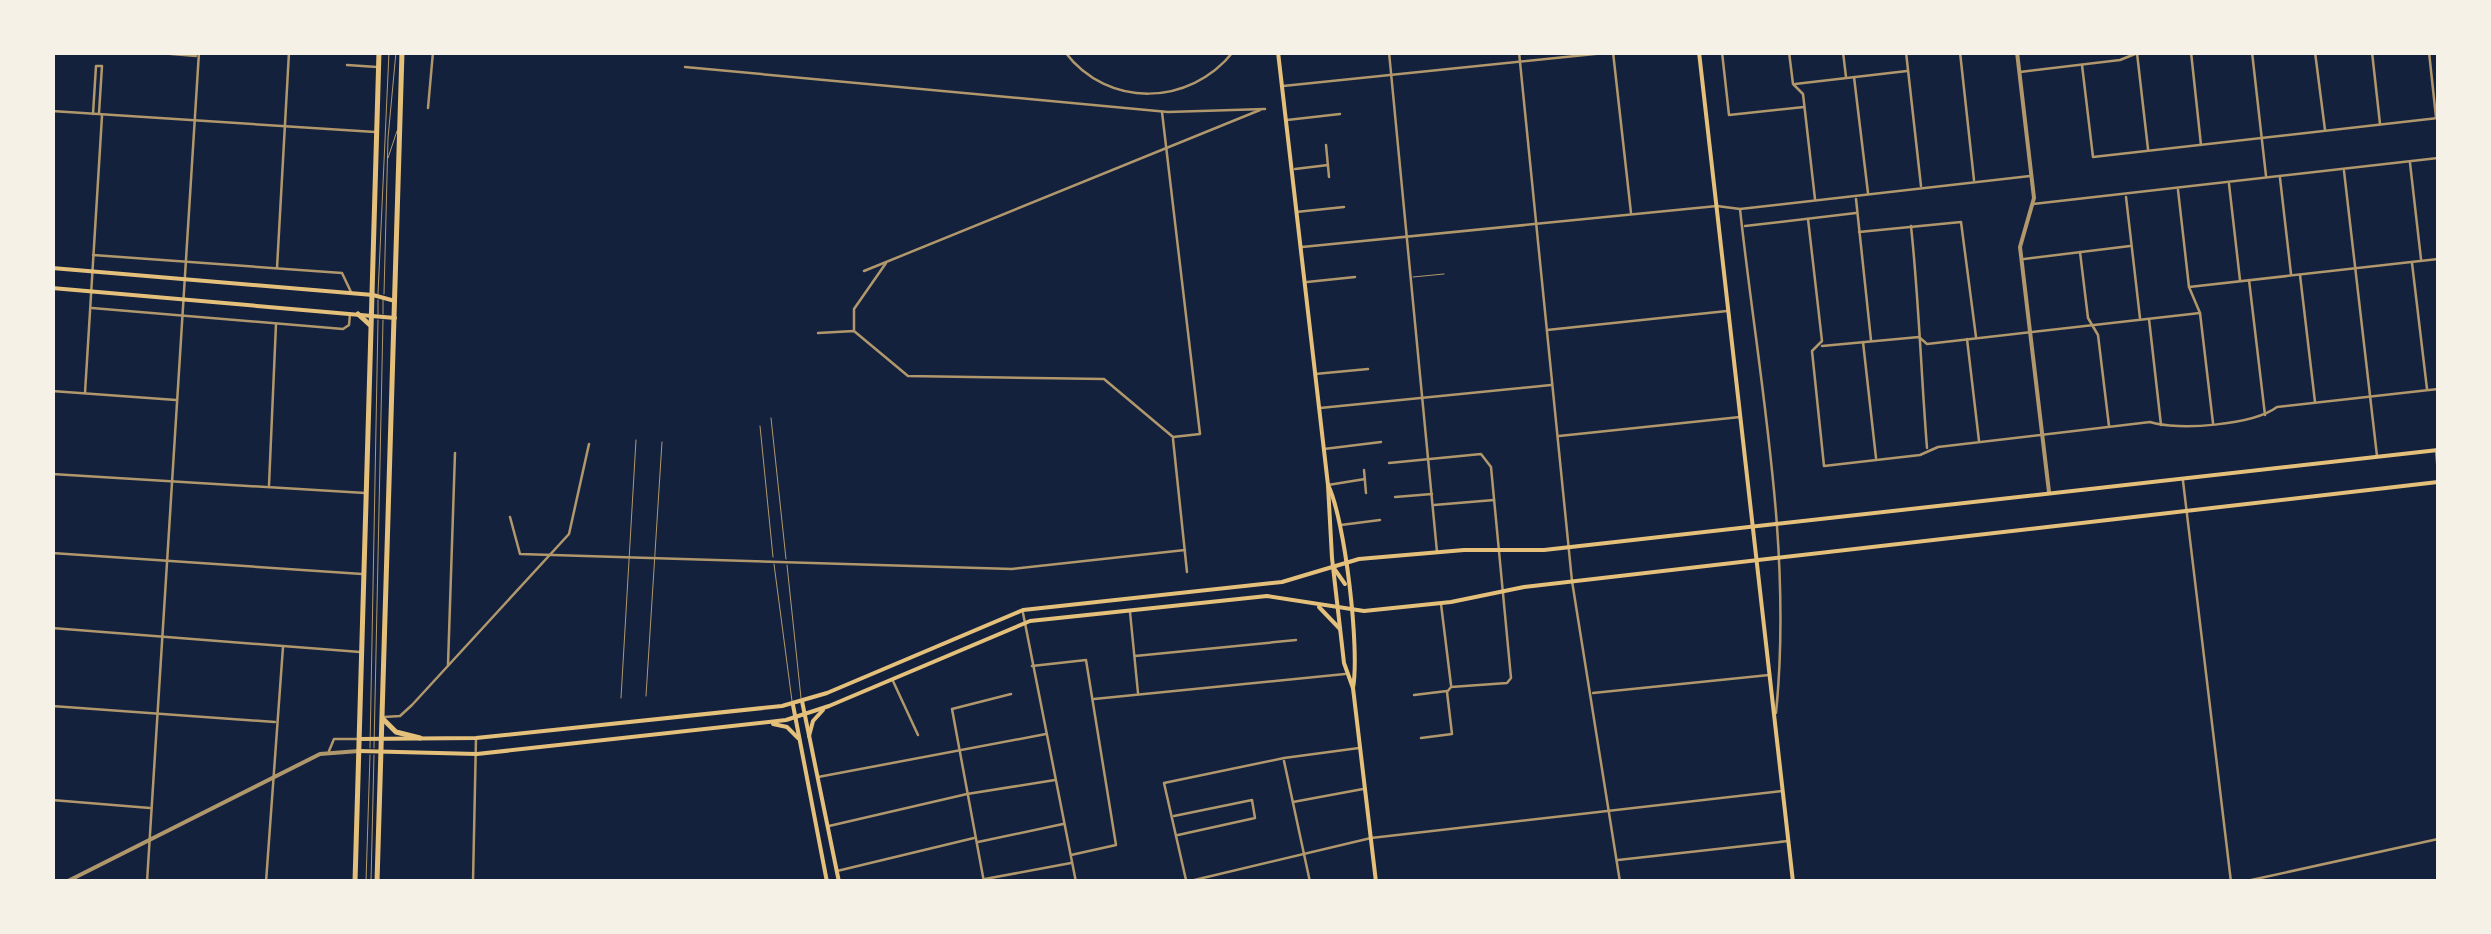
<svg xmlns="http://www.w3.org/2000/svg" width="2491" height="934" viewBox="0 0 2491 934" font-family="Figtree,sans-serif">
  <style>
    .lines { fill: none; stroke-linecap: round; stroke-linejoin: round }
    .service { stroke: #b1986c; stroke-width: 1 }
    .pedestrian { stroke: #b1986c; stroke-width: 2.5 }
    .minor { stroke: #b1986c; stroke-width: 2.5 }
    .tertiary { stroke: #b1986c; stroke-width: 4 }
    .secondary { stroke: #e5c07b; stroke-width: 4 }
    .primary { stroke: #e5c07b; stroke-width: 5 }
  </style>
  <rect width="100%" height="100%" fill="#14213d"/>
  <g class="lines">
    <!-- service -->
    <g class="service">
      <polyline points="388,158 397,131"/>
      <polyline points="1413,277 1444,274"/>
      <polyline points="378,294 389,52"/>
      <polyline points="384,294 388,138 396,52"/>
      <polyline points="378,314 378,300"/>
      <polyline points="383,314 383,300"/>
      <polyline points="771,418 786,559"/>
      <polyline points="760,426 773,557"/>
      <polyline points="774,564 792,701"/>
      <polyline points="787,565 801,698"/>
      <polyline points="646,696 662,442"/>
      <polyline points="621,698 636,440"/>
      <polyline points="370,748 378,320"/>
      <polyline points="374,748 383,320"/>
      <polyline points="366,882 370,755"/>
      <polyline points="371,882 374,755"/>
    </g>
    <!-- pedestrian -->
    <g class="pedestrian">
      <path d="M1065,52C1108,109 1190,106 1233,52"/>
      <polyline points="685,67 1168,112 1265,109"/>
      <polyline points="428,108 433,52"/>
      <polyline points="864,271 1260,110"/>
      <polyline points="854,330 854,309 886,263"/>
      <polyline points="818,333 854,331 908,376 1104,379 1173,437 1200,434 1162,112"/>
      <polyline points="1173,439 1187,572"/>
      <polyline points="510,517 520,554 1012,569 1185,550"/>
      <polyline points="1441,604 1451,685"/>
      <polyline points="448,665 455,453"/>
      <polyline points="384,717 400,716 412,705 569,534 589,444"/>
    </g>
    <!-- minor -->
    <g class="minor">
      <polyline points="148,52 196,56"/>
      <polyline points="1389,52 1437,552"/>
      <polyline points="1519,52 1572,581 1620,882"/>
      <polyline points="1613,52 1631,213"/>
      <polyline points="1722,52 1729,115 1804,107"/>
      <polyline points="1789,52 1793,84 1803,94 1815,199"/>
      <polyline points="1843,52 1846,77"/>
      <polyline points="1906,52 1921,186"/>
      <polyline points="1960,52 1974,180"/>
      <polyline points="2191,52 2201,145"/>
      <polyline points="2252,52 2266,176"/>
      <polyline points="2315,52 2325,130"/>
      <polyline points="2372,52 2380,124"/>
      <polyline points="2429,52 2436,117"/>
      <polyline points="2137,53 2148,149"/>
      <polyline points="347,65 377,67"/>
      <polyline points="2082,65 2093,157 2438,118"/>
      <polyline points="2020,72 2120,60 2140,52"/>
      <polyline points="1854,77 1868,193"/>
      <polyline points="1795,84 1907,71"/>
      <polyline points="1283,86 1614,52"/>
      <polyline points="52,111 375,132"/>
      <polyline points="93,114 96,66 102,66 99,113"/>
      <polyline points="1287,120 1340,114"/>
      <polyline points="1326,145 1329,177"/>
      <polyline points="2410,163 2421,259"/>
      <polyline points="1295,169 1328,165"/>
      <polyline points="2344,171 2377,456"/>
      <polyline points="2280,178 2291,274"/>
      <polyline points="2229,184 2240,280"/>
      <polyline points="2178,190 2189,287 2200,313 2213,423"/>
      <polyline points="2126,197 2140,318"/>
      <polyline points="1856,199 1871,340"/>
      <polyline points="2033,204 2438,158"/>
      <path d="M1740,209C1758,376 1793,545 1776,713"/>
      <polyline points="1296,212 1344,207"/>
      <path d="M1808,219L1822,341L1812,351L1824,466L1920,455L1938,447L2150,422C2178,431 2253,425 2277,407L2438,389"/>
      <polyline points="1745,226 1856,213"/>
      <path d="M1911,226C1919,301 1921,373 1927,448"/>
      <polyline points="1859,232 1961,222 1976,337"/>
      <polyline points="1302,247 1717,206 1740,209 2030,176"/>
      <polyline points="2080,252 2088,318 2098,335 2109,426"/>
      <polyline points="93,255 342,273 351,292"/>
      <polyline points="2024,259 2130,246"/>
      <polyline points="2412,263 2427,389"/>
      <polyline points="277,268 289,52"/>
      <polyline points="2300,275 2315,402"/>
      <polyline points="2249,280 2265,415"/>
      <polyline points="1307,282 1355,277"/>
      <polyline points="2189,287 2438,259"/>
      <polyline points="92,308 343,329 349,325 350,314"/>
      <polyline points="2149,319 2161,425"/>
      <polyline points="1547,330 1727,311"/>
      <polyline points="1967,339 1979,441"/>
      <polyline points="1863,342 1876,458"/>
      <polyline points="1822,346 1919,337 1927,344 2200,313"/>
      <polyline points="1315,374 1368,369"/>
      <polyline points="52,391 176,400"/>
      <polyline points="85,393 102,116"/>
      <polyline points="1320,408 1551,385"/>
      <polyline points="1559,436 1740,417"/>
      <polyline points="1324,449 1381,442"/>
      <polyline points="2436,450 2438,473"/>
      <polyline points="1389,463 1481,454 1491,467 1511,678 1507,683 1451,687 1447,692 1452,734 1421,738"/>
      <polyline points="1364,470 1366,493"/>
      <polyline points="52,474 365,493"/>
      <polyline points="2183,481 2231,882"/>
      <polyline points="269,485 276,324"/>
      <polyline points="1328,485 1365,479"/>
      <polyline points="1395,497 1432,494"/>
      <polyline points="1434,505 1494,500"/>
      <polyline points="1341,525 1380,520"/>
      <polyline points="52,553 362,574"/>
      <polyline points="1130,612 1138,693"/>
      <polyline points="1023,613 1076,882"/>
      <polyline points="52,628 360,652"/>
      <polyline points="1135,656 1296,640"/>
      <polyline points="1032,666 1086,660 1116,845 1071,855"/>
      <polyline points="893,681 918,735"/>
      <polyline points="1593,693 1769,675"/>
      <polyline points="1414,695 1447,691"/>
      <polyline points="1094,699 1345,674"/>
      <polyline points="52,706 275,722"/>
      <polyline points="329,751 334,739 357,739"/>
      <polyline points="1284,761 1310,882"/>
      <polyline points="818,777 1046,734"/>
      <polyline points="52,800 150,808"/>
      <polyline points="1293,802 1363,789"/>
      <polyline points="1174,816 1252,800 1255,818 1178,835"/>
      <polyline points="829,826 967,794 1055,780"/>
      <polyline points="978,842 1063,824"/>
      <polyline points="1618,860 1788,841"/>
      <polyline points="837,871 974,838"/>
      <polyline points="985,879 1071,863"/>
      <polyline points="1186,880 1164,783 1284,758 1359,748"/>
      <polyline points="147,882 199,52"/>
      <polyline points="266,882 283,647"/>
      <polyline points="473,882 476,738"/>
      <polyline points="984,882 952,709 1011,694"/>
      <polyline points="1186,882 1371,838 1782,791"/>
      <polyline points="2242,882 2438,839"/>
    </g>
    <!-- tertiary -->
    <g class="tertiary">
      <polyline points="2017,52 2034,198 2020,247 2049,492"/>
      <polyline points="66,882 320,754 359,751"/>
    </g>
    <!-- secondary -->
    <g class="secondary">
      <polyline points="1278,52 1328,485 1332,558 1344,663 1353,688"/>
      <polyline points="1699,52 1793,882"/>
      <polyline points="52,268 373,295 395,301"/>
      <polyline points="52,288 395,318"/>
      <path d="M1328,485C1345,519 1360,650 1353,688L1376,882"/>
      <polyline points="1333,567 1345,584"/>
      <polyline points="1319,607 1340,629"/>
      <polyline points="802,701 839,882"/>
      <polyline points="793,705 827,882"/>
      <polyline points="773,724 787,727 798,738"/>
      <polyline points="809,736 813,721 823,710"/>
      <polyline points="359,739 476,738 782,706 827,693 1023,610 1282,582 1359,559 1464,550 1544,550 2438,450"/>
      <polyline points="359,751 477,754 786,720 829,706 1030,621 1267,596 1364,611 1451,602 1524,587 2438,482"/>
    </g>
    <!-- primary -->
    <g class="primary">
      <polyline points="358,314 370,325"/>
      <polyline points="384,720 396,732 420,738"/>
      <polyline points="355,882 379,52"/>
      <polyline points="377,882 402,52"/>
    </g>
  </g>
  <!-- border -->
  <rect width="2491" height="934" fill="none" stroke="#f6f1e7" stroke-width="110"/>
</svg>
